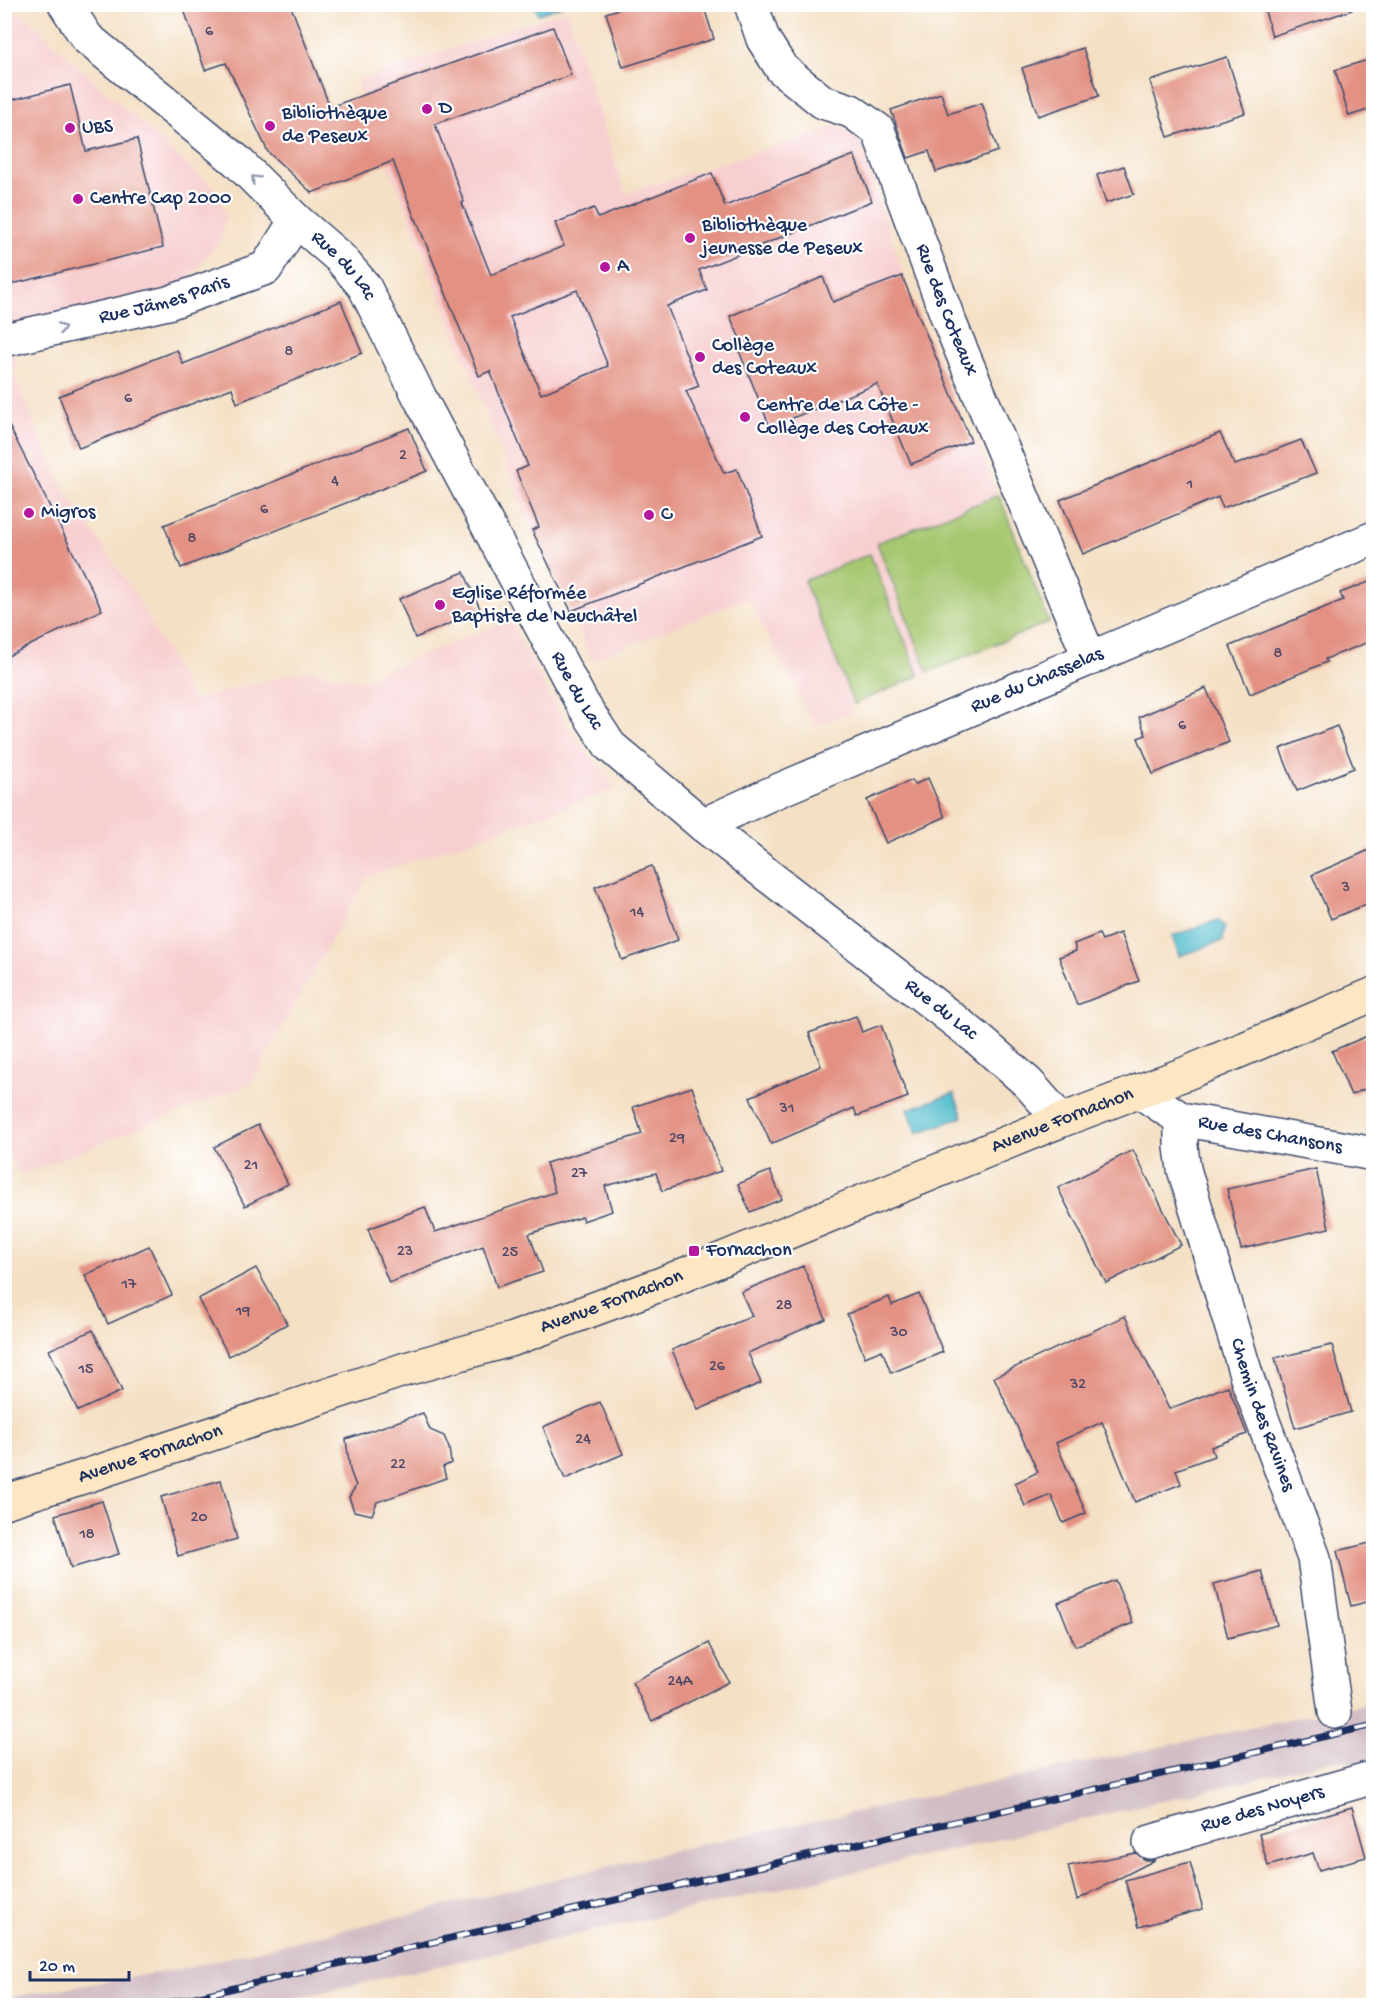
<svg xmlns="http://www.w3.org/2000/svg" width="1378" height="2010" viewBox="0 0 1378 2010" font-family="'Gochi Hand',sans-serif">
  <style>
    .built { fill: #f7cfd0 }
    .industrial { fill: #d2bdc5 }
    .green { fill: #a6c770; stroke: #607b67; stroke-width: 1.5 }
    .water { fill: #4ebbca; stroke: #347594; stroke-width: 1.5 }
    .building { fill: #e39183; fill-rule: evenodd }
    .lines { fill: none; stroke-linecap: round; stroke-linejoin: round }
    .street-casing { stroke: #3c4a6d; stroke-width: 36 }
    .secondary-casing { stroke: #3c4a6d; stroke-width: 36 }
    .street { stroke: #fff; stroke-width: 33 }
    .secondary { stroke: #fce6c4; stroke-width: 33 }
    .rail-casing { stroke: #1b2f5e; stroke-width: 7 }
    .rail { stroke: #fff; stroke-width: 4.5; stroke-dasharray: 14; stroke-linecap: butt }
    .oneway { stroke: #8d97ae }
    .poi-dot { fill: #b5179e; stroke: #fff; stroke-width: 2 }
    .labels { text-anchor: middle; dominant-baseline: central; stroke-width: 4.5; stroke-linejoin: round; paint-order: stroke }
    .number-label { font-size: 16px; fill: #4d4867 }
    .poi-label { font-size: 20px; fill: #1b2f5e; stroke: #fff; text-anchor: start }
    .street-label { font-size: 20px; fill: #1b2f5e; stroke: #fff }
  </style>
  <rect width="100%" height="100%" fill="#fff"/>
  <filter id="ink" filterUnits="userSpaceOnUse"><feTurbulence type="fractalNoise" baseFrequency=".0167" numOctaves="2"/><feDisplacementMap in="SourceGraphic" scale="12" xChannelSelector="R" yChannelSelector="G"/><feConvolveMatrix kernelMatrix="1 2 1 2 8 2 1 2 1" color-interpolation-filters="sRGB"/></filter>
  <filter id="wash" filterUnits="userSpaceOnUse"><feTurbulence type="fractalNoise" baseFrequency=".008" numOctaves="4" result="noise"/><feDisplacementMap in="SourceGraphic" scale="24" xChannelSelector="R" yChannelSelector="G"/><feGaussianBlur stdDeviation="1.35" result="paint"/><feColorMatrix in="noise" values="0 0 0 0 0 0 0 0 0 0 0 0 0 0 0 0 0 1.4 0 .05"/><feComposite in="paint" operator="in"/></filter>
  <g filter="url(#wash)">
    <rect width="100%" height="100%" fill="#f4e0c5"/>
    <!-- built -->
    <g class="built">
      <polygon points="566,10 625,194 838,126 861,141 903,276 970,440 975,438 1049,622 849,706 851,713 815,726 748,598 591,660 571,611 532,530 356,81"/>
      <polygon points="21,12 69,58 216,190 225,213 221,239 168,303 16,350 14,376 61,485 134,592 193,700 307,670 360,680 510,620 563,720 616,789 367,877 250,1084 20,1175 4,1145 4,14"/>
    </g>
    <!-- industrial -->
    <polygon class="industrial" points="1373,1702 1373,1767 1339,1759 1009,1837 265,2005 5,2006 5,1998 181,1969 689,1847"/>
    <!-- green -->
    <g class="green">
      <polygon points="999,495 1049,622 928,672 877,543"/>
      <polygon points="870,554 919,676 854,704 804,581"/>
    </g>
    <!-- water -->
    <g class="water">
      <polygon points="534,4 565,4 565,5 538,14"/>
      <polygon points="1218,920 1225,927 1224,934 1222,936 1224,940 1179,956 1172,936"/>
      <polygon points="954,1093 963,1117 917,1133 908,1109"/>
    </g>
    <g id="blocks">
      <!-- building -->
      <g class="building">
        <path d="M182,4H290L330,107L553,27L571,75L435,124L464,202L462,203L491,275L564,246L555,223L594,208L598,218L712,173L725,206L854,155L872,201L699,270L707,290L667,306L699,386L686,391L724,473L737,469L762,536L571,611L532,530L539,527L516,471L528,466L490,371L479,376L416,219H415L393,161L312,193L268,152L226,63L205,70ZM577,290L608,366L541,394L510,317Z"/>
        <polygon points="635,4 703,4 714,39 623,67 606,13"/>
        <polygon points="1263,4 1351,4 1352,10 1272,36"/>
        <polygon points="1083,48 1099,96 1038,116 1022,68"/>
        <polygon points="1227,57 1245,113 1168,137 1150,81"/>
        <polygon points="1374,58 1374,108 1349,116 1335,70"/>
        <polygon points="70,85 86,151 137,139 163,247 4,286 4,102"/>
        <polygon points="941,93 948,114 982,103 998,151 936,172 929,151 908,158 891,110"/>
        <polygon points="1124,166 1134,194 1106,203 1097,175"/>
        <polygon points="902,276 971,441 911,464 877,384 770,427 735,341 740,339 730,316 823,277 833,302"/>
        <polygon points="341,301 362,353 237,403 232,388 79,448 59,396 177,350 183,364"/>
        <polygon points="4,416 102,610 4,658"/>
        <polygon points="409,428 427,471 181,568 164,525"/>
        <polygon points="1220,433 1235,465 1301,440 1316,473 1223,508 1218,497 1083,554 1060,500"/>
        <polygon points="464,572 481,611 415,638 399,599"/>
        <polygon points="1374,580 1374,640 1325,659 1327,662 1250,694 1230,646 1343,600 1340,593"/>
        <polygon points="1206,688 1229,742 1153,774 1138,738 1146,735 1139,717"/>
        <polygon points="1337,726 1354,768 1297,791 1280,749"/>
        <polygon points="928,778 945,817 886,843 867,800 912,780 914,785"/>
        <polygon points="1374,848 1374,901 1331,919 1312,875"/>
        <polygon points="652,866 678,940 622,960 595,887"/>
        <polygon points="1120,933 1139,981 1077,1005 1059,957 1076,951 1074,944 1099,934 1102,940"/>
        <polygon points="856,1016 862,1032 881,1025 908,1097 857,1116 854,1108 771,1144 750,1097 821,1066 809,1033"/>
        <polygon points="1374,1033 1374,1085 1351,1095 1332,1051"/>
        <polygon points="692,1087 721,1171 662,1191 656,1173 605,1186 612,1211 583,1221 582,1217 529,1234 543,1272 497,1287 483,1246 389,1283 368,1229 425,1207 435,1232 555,1192 546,1163 642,1134 633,1107"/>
        <polygon points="258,1125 288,1184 245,1206 214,1147"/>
        <polygon points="1133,1150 1181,1245 1106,1283 1058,1188"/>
        <polygon points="1316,1169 1329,1228 1241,1249 1227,1189"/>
        <polygon points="770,1171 782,1199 750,1212 738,1184"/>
        <polygon points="149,1246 172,1295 108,1324 85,1275"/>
        <polygon points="803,1266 826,1319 748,1353 761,1383 698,1410 672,1350 752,1316 741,1292"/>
        <polygon points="256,1268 287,1324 229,1356 198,1299"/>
        <polygon points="919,1294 943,1352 891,1373 882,1350 865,1357 847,1314 889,1297 892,1305"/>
        <polygon points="1125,1316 1169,1409 1228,1386 1247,1434 1211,1447 1214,1456 1176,1470 1181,1484 1135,1502 1102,1422 1056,1443 1086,1513 1063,1523 1051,1495 1025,1506 1015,1483 1038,1472 994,1377"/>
        <polygon points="93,1330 122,1391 78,1411 49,1350"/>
        <polygon points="1332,1345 1351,1412 1295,1428 1275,1358"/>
        <polygon points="600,1402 623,1454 565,1479 543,1427"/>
        <polygon points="423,1413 430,1430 444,1436 449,1448 451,1463 443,1467 446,1478 377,1502 372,1515 354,1511 349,1497 356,1486 350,1470 346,1439"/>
        <polygon points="221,1480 237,1539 178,1556 161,1497"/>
        <polygon points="102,1501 119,1554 71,1568 55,1515"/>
        <polygon points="1374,1542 1374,1600 1351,1606 1337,1551"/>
        <polygon points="1262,1571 1277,1625 1228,1638 1214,1584"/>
        <polygon points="1115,1580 1133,1623 1075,1646 1058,1603"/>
        <polygon points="709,1643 729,1682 652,1721 632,1682"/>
        <polygon points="1352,1807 1366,1857 1319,1870 1313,1853 1268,1866 1259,1834"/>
        <polygon points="1136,1853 1145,1860 1155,1860 1077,1900 1068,1866"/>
        <polygon points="1190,1862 1203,1909 1139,1927 1125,1880"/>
      </g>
    </g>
  </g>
  <g filter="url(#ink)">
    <use href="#blocks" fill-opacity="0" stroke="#3c4a6d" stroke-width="1.5"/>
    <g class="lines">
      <defs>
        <g id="street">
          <path id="s1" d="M65,4L87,38L237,161L296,220L340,258L364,286L420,398L582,703L610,746L703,825L977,1038L1028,1083L1051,1109L1057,1122"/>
          <path id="s2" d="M751,4L763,39L782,69L823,102L851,111L878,130L949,321L1090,659"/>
          <path id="s3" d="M4,340L168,303L266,268L296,220"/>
          <path id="s4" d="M703,825L770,794L1374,538"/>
          <path id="s5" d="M1139,1091L1181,1119L1374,1154"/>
          <path id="s6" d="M1181,1119V1147L1184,1169L1248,1381L1314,1558L1335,1712"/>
          <path id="s7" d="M1150,1842L1374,1777"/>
        </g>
        <g id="secondary">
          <path id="s8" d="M4,1502L89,1475L406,1369L513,1339L659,1285L1057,1122L1187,1073L1374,994"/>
        </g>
      </defs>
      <!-- street casing -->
      <use href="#street" class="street-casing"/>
      <!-- secondary casing -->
      <use href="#secondary" class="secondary-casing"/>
      <!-- street -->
      <use href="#street" class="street"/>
      <!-- secondary -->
      <use href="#secondary" class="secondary"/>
      <defs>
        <polyline id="rail" points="156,2006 1374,1725"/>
      </defs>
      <!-- rail casing -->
      <use href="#rail" class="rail-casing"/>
      <!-- rail -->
      <use href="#rail" class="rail"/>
    </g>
    <!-- one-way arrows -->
    <defs><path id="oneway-chevron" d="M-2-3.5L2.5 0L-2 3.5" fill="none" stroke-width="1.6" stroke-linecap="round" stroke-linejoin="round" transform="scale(1.5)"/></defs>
    <g class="oneway">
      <use href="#oneway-chevron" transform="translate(255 179) rotate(-135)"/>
      <use href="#oneway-chevron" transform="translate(62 328) rotate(-13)"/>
    </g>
  </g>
  <!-- markers -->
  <g class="poi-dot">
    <circle cx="427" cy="109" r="6"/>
    <circle cx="270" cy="126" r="6"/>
    <circle cx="70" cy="128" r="6"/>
    <circle cx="78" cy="199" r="6"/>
    <circle cx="690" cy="238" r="6"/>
    <circle cx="605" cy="267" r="6"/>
    <circle cx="700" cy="357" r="6"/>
    <circle cx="745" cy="417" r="6"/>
    <circle cx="29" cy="513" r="6"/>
    <circle cx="649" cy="515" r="6"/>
    <circle cx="440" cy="605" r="6"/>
    <rect x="688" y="1245" width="12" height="12" rx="3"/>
  </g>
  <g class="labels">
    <!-- number labels -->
    <g class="number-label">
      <text x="209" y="32">6</text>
      <text x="289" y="352">8</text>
      <text x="128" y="399">6</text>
      <text x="403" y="456">2</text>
      <text x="335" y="482">4</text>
      <text x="1190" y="485">1</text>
      <text x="264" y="510">6</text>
      <text x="192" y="539">8</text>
      <text x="1278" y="654">8</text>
      <text x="1182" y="726">6</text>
      <text x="1346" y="888">3</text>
      <text x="637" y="913">14</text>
      <text x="787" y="1109">31</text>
      <text x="677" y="1139">29</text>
      <text x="251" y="1166">21</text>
      <text x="579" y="1174">27</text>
      <text x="405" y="1252">23</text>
      <text x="510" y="1253">25</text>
      <text x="129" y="1285">17</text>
      <text x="784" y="1306">28</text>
      <text x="243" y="1312">19</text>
      <text x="899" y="1333">30</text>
      <text x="717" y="1367">26</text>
      <text x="86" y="1370">15</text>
      <text x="1078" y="1385">32</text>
      <text x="583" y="1440">24</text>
      <text x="398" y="1465">22</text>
      <text x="199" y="1518">20</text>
      <text x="87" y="1535">18</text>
      <text x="680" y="1682">24A</text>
    </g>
    <!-- poi labels -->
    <g class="poi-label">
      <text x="439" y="109">D</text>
      <text x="282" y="114">Bibliothèque<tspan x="282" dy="23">de Peseux</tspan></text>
      <text x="82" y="128">UBS</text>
      <text x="90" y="199">Centre Cap 2000</text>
      <text x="702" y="226">Bibliothèque<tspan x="702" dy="23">jeunesse de Peseux</tspan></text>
      <text x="617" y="267">A</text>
      <text x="712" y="346">Collège<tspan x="712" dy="23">des Coteaux</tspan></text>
      <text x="757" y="406">Centre de La Côte -<tspan x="757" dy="23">Collège des Coteaux</tspan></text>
      <text x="41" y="513">Migros</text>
      <text x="661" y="515">C</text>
      <text x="452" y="594">Eglise Réformée<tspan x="452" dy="23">Baptiste de Neuchâtel</tspan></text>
      <text x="706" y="1251">Fornachon</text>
    </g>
    <!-- street labels -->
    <g class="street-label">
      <text stroke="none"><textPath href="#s1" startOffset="384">Rue du Lac</textPath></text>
      <text stroke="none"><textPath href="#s3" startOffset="165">Rue Jämes Paris</textPath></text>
      <text stroke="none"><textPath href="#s2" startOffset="380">Rue des Coteaux</textPath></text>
      <text stroke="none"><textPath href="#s4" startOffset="364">Rue du Chasselas</textPath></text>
      <text stroke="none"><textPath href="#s1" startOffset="870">Rue du Lac</textPath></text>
      <text stroke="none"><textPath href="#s1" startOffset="1358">Rue du Lac</textPath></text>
      <text stroke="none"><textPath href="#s8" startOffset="1126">Avenue Fornachon</textPath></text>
      <text stroke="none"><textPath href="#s5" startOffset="141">Rue des Chansons</textPath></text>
      <text stroke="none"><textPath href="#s8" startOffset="640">Avenue Fornachon</textPath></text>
      <text stroke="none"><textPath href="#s6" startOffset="308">Chemin des Ravines</textPath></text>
      <text stroke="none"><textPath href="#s8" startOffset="154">Avenue Fornachon</textPath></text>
      <text stroke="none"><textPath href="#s7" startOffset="117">Rue des Noyers</textPath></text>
    </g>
  </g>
  <!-- margin -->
  <rect width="1378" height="2010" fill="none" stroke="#fff" stroke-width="24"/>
  <!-- scale -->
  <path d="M30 1971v9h99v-9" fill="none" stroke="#1b2f5e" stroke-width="3"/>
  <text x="39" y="1971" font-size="18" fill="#1b2f5e" stroke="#ffffff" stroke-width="4.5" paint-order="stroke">20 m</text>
</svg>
